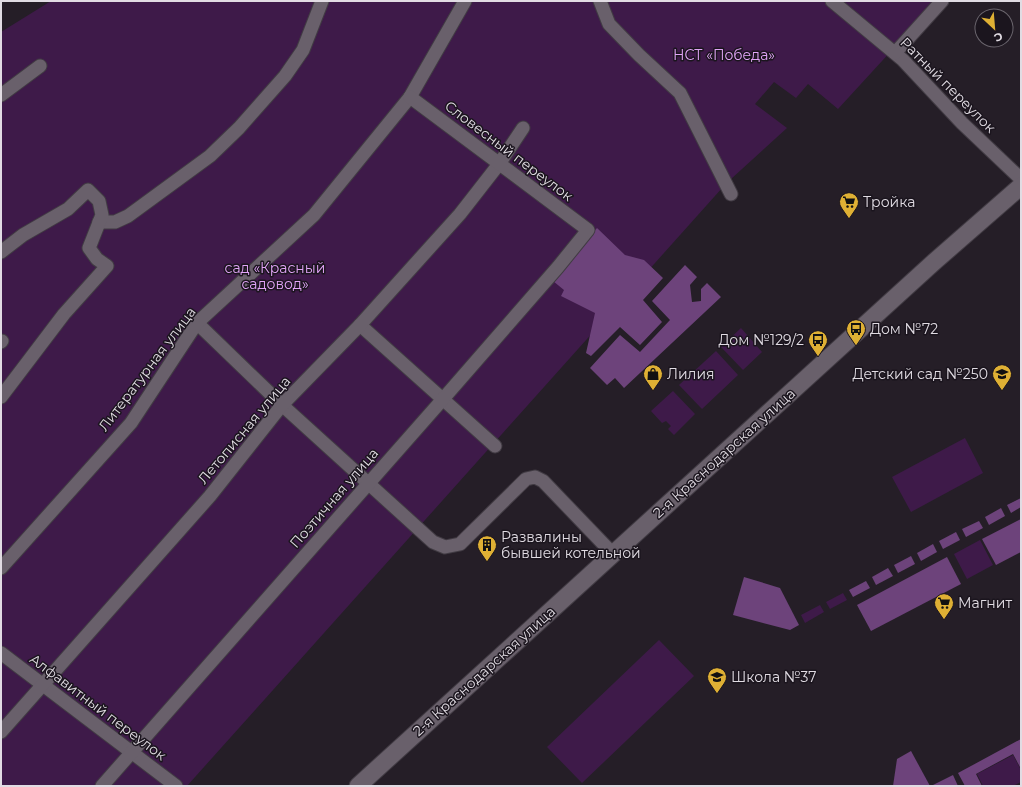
<svg xmlns="http://www.w3.org/2000/svg" width="1022" height="787" viewBox="0 0 1022 787" font-family="Montserrat,sans-serif">
  <style>
    .green { fill: #3e1a49 }
    .forest { fill: #6d437b }
    .lines { fill: none; stroke-linecap: round; stroke-linejoin: round }
    .minor-casing { stroke: #413b43; stroke-width: 15 }
    .tertiary-casing { stroke: #413b43; stroke-width: 19 }
    .minor { stroke: #69606b; stroke-width: 13 }
    .tertiary { stroke: #69606b; stroke-width: 17 }
    .labels { text-anchor: middle; dominant-baseline: central; stroke-width: 3; stroke-linejoin: round; paint-order: stroke }
    .park-label { font-size: 14px; fill: #e2a5f8; stroke: #1b151e }
    .street-label { font-size: 14px; fill: #e1dce3; stroke: #1b151e }
    .poi-label { font-size: 14px; fill: #e1dce3; stroke: #1b151e; text-anchor: start }
  </style>
  <rect width="100%" height="100%" fill="#251e27"/>
  <!-- green -->
  <g class="green">
    <polygon points="51,1 596,1 678,95 723,187 187,786 1,786 1,32"/>
    <polygon points="604,1 937,1 838,109 808,84 796,98 774,82 755,104 787,128 731,179 682,91 611,23"/>
    <polygon points="741,328 762,352 743,370 721,347"/>
    <polygon points="716,351 738,375 702,409 679,385"/>
    <polygon points="673,391 695,414 674,435 668,429 671,426 666,421 662,423 651,411"/>
    <polygon points="965,438 983,473 911,512 892,477"/>
    <polygon points="980,540 993,565 967,579 954,554"/>
    <polygon points="843,593 847,600 830,609 826,602"/>
    <polygon points="820,605 824,612 805,623 801,615"/>
    <polygon points="659,640 694,676 582,783 547,747"/>
    <polygon points="1013,755 1021,770 1021,782 1013,786 983,786 977,774"/>
  </g>
  <!-- forest -->
  <g class="forest">
    <polygon points="597,228 625,255 644,260 663,278 643,300 662,322 640,345 620,327 591,356 586,353 595,313 561,296 564,290 553,281"/>
    <polygon points="685,265 697,277 690,285 692,302 701,301 701,289 707,283 721,297 624,388 615,378 607,385 590,368 620,335 640,352 670,320 652,301"/>
    <polygon points="1021,498 1021,507 1011,513 1007,505"/>
    <polygon points="1001,508 1005,516 989,525 985,517"/>
    <polygon points="1021,519 1021,552 996,565 982,539"/>
    <polygon points="979,521 983,528 966,537 962,529"/>
    <polygon points="956,532 960,540 943,549 939,541"/>
    <polygon points="933,544 937,552 921,561 917,553"/>
    <polygon points="911,556 915,564 898,573 894,565"/>
    <polygon points="947,557 961,584 871,631 857,605"/>
    <polygon points="888,568 893,576 876,585 872,577"/>
    <polygon points="744,577 780,588 799,625 790,630 733,615"/>
    <polygon points="866,581 870,588 853,597 849,590"/>
    <polygon points="1021,739 1021,769 1013,754 976,774 982,786 965,786 958,773"/>
    <polygon points="911,751 930,786 893,786 897,759"/>
    <polygon points="953,775 958,786 931,786"/>
  </g>
  <g class="lines">
    <defs>
      <g id="minor">
        <polyline points="600,1 609,24 639,55 680,93 731,194"/>
        <polyline points="832,1 903,60 962,123 1021,179"/>
        <polyline points="895,53 942,1"/>
        <polyline points="1,95 40,66"/>
        <polyline points="99,222 115,222 128,216 210,156 239,128 285,76 303,50 322,1"/>
        <polyline points="1,252 23,235 68,209 88,190 99,201 102,215 89,248 97,259 107,266 64,314 1,397"/>
        <polyline points="197,323 282,405 433,542 445,547 460,544 526,479 535,477 543,481 613,554"/>
        <polyline points="360,325 495,446"/>
        <polyline points="1,342 2,341"/>
        <polyline points="1,568 131,423 197,323 314,215 410,97 465,1"/>
        <polyline points="1,653 176,786"/>
        <polyline points="1,732 210,496 282,405 360,325 460,214 499,164 523,128"/>
        <polyline points="102,786 443,399 558,267 588,230 410,97"/>
      </g>
      <polyline id="tertiary" points="358,786 934,262 1021,186"/>
    </defs>
    <!-- minor casing -->
    <use href="#minor" class="minor-casing"/>
    <!-- tertiary casing -->
    <use href="#tertiary" class="tertiary-casing"/>
    <!-- minor -->
    <use href="#minor" class="minor"/>
    <!-- tertiary -->
    <use href="#tertiary" class="tertiary"/>
  </g>
  <!-- icons -->
  <defs>
    <symbol id="supermarket-pin" viewBox="-11 -11 22 30"><path d="M0 17L-7.5 6A9.5 9.5 0 1 1 7.5 6Z" fill="#dfb034" stroke="#1b151e"/><path d="M-6-5.5h2.5l.6 2H6L4.5 2H-2.5L-4.4-4H-6ZM-1.5 3.2a1.3 1.3 0 1 0 .1 0ZM3 3.2a1.3 1.3 0 1 0 .1 0Z" fill="#111"/></symbol>
    <symbol id="bus-pin" viewBox="-11 -11 22 30"><path d="M0 17L-7.5 6A9.5 9.5 0 1 1 7.5 6Z" fill="#dfb034" stroke="#1b151e"/><path d="M-5-6H5V4H4V6H2V4H-2V6H-4V4H-5ZM-3.5-4V0h7V-4ZM-3.5 1.2v1.5H-2V1.2ZM2 1.2v1.5H3.5V1.2Z" fill="#111"/></symbol>
    <symbol id="shop-pin" viewBox="-11 -11 22 30"><path d="M0 17L-7.5 6A9.5 9.5 0 1 1 7.5 6Z" fill="#dfb034" stroke="#1b151e"/><path d="M-5-2.5h2.3a2.7 3.5 0 0 1 5.4 0H5L5.5 6h-11ZM-1.5-2.5h3a1.5 2.3 0 0 0-3 0Z" fill="#111"/></symbol>
    <symbol id="school-pin" viewBox="-11 -11 22 30"><path d="M0 17L-7.5 6A9.5 9.5 0 1 1 7.5 6Z" fill="#dfb034" stroke="#1b151e"/><path d="M0-5L7-2L0 1L-7-2ZM-4 1L0 2.5L4 1V4Q0 6-4 4Z" fill="#111"/></symbol>
    <symbol id="building-pin" viewBox="-11 -11 22 30"><path d="M0 17L-7.5 6A9.5 9.5 0 1 1 7.5 6Z" fill="#dfb034" stroke="#1b151e"/><path d="M-4-6H4V6H1V3H-1V6H-4ZM-2.5-4.3h1.7v1.8h-1.7ZM.8-4.3h1.7v1.8H.8ZM-2.5-1h1.7V.8h-1.7ZM.8-1h1.7V.8H.8Z" fill="#111"/></symbol>
  </defs>
  <g fill-rule="evenodd">
    <use href="#supermarket-pin" x="838" y="191" width="22" height="30"/>
    <use href="#bus-pin" x="845" y="318" width="22" height="30"/>
    <use href="#bus-pin" x="807" y="329" width="22" height="30"/>
    <use href="#shop-pin" x="642" y="363" width="22" height="30"/>
    <use href="#school-pin" x="991" y="363" width="22" height="30"/>
    <use href="#building-pin" x="476" y="534" width="22" height="30"/>
    <use href="#supermarket-pin" x="933" y="592" width="22" height="30"/>
    <use href="#school-pin" x="706" y="666" width="22" height="30"/>
  </g>
  <g class="labels">
    <!-- park labels -->
    <g class="park-label">
      <text x="724" y="55">НСТ «Победа»</text>
      <text x="275" y="268">сад «Красный<tspan x="275" dy="16">садовод»</tspan></text>
    </g>
    <!-- street labels -->
    <g class="street-label">
      <text transform="translate(948 85) rotate(45)">Ратный переулок</text>
      <text transform="translate(509 151) rotate(37)">Словесный переулок</text>
      <text transform="translate(147 369) rotate(-53)">Литературная улица</text>
      <text transform="translate(244 430) rotate(-50)">Летописная улица</text>
      <text transform="translate(724 453) rotate(-42)">2-я Краснодарская улица</text>
      <text transform="translate(334 498) rotate(-49)">Поэтичная улица</text>
      <text transform="translate(484 671) rotate(-42)">2-я Краснодарская улица</text>
      <text transform="translate(98 707) rotate(37)">Алфавитный переулок</text>
    </g>
    <!-- poi labels -->
    <g class="poi-label">
      <text x="863" y="202">Тройка</text>
      <text x="870" y="329">Дом №72</text>
      <text x="804" y="340" text-anchor="end">Дом №129/2</text>
      <text x="667" y="374">Лилия</text>
      <text x="988" y="374" text-anchor="end">Детский сад №250</text>
      <text x="501" y="537">Развалины<tspan x="501" dy="16">бывшей котельной</tspan></text>
      <text x="958" y="603">Магнит</text>
      <text x="731" y="677">Школа №37</text>
    </g>
  </g>
  <!-- border -->
  <rect width="1022" height="787" fill="none" stroke="#e1dce3" stroke-width="4"/>
  <!-- north arrow -->
  <g transform="translate(994 28) rotate(154)"><circle r="19" fill="#1b151e" stroke="#6a656d"/>
  <path d="M0-3L7 15L0 10L-7 15Z" fill="#dfb034"/>
  <text y="-6" font-size="11" font-weight="bold" text-anchor="middle" fill="#e1dce3">С</text>
  </g>
</svg>
